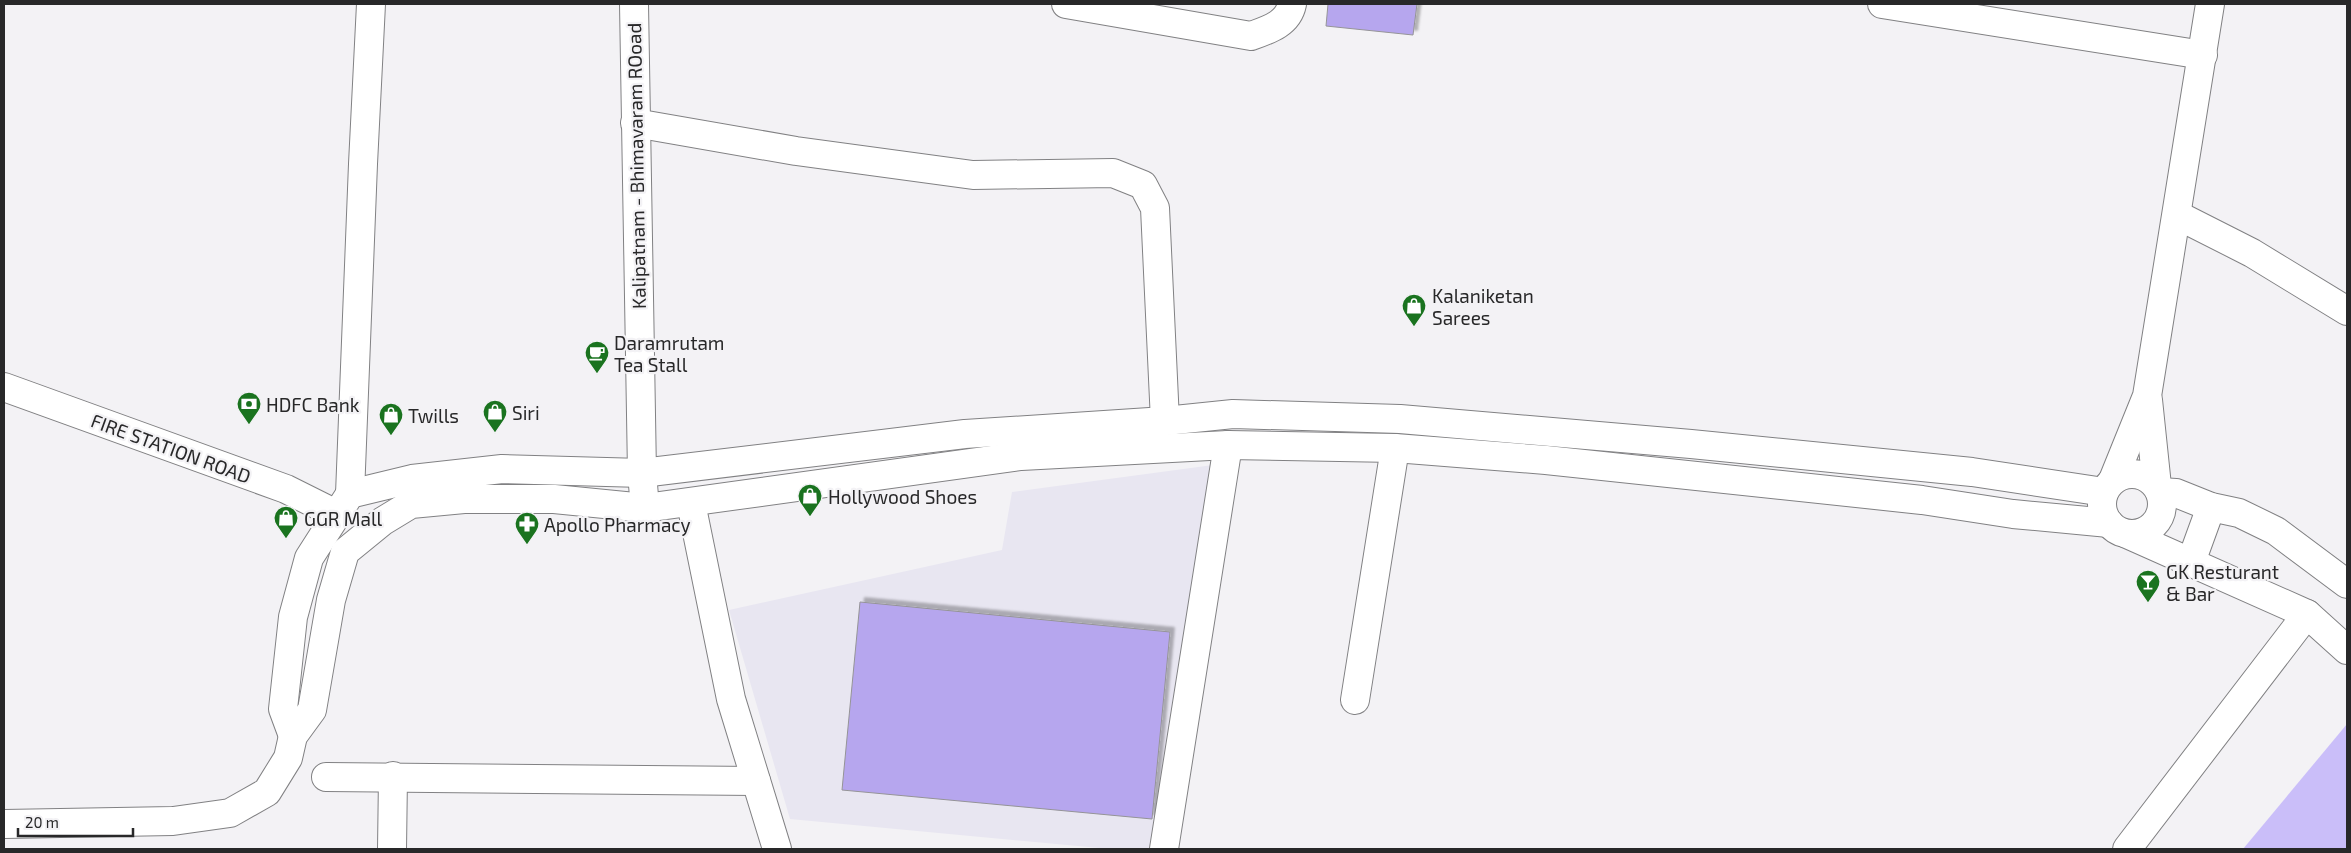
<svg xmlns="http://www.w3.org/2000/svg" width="2351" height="853" viewBox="0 0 2351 853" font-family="'Exo 2',sans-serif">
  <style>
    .built { fill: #e8e6f1 }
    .water { fill: #cabef9 }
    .building { fill: #b6a6ee; stroke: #959497; filter: url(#shadow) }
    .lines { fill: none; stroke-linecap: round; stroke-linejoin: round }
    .minor-casing { stroke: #818183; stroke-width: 30 }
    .primary-casing { stroke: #818183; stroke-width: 30 }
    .trunk-casing { stroke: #818183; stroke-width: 30 }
    .minor { stroke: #fff; stroke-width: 28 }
    .primary { stroke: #fff; stroke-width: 28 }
    .trunk { stroke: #fff; stroke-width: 28 }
    .labels { text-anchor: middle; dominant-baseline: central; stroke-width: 4.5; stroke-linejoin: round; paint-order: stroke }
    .street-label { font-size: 19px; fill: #282829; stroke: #f3f2f5 }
    .poi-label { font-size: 19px; fill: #282829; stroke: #f3f2f5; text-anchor: start }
  </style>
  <defs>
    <filter id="shadow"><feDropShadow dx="4.5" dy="-4.5" stdDeviation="1" flood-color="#0004"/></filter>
  </defs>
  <rect width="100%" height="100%" fill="#f3f2f5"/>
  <!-- built -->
  <polygon class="built" points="1213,465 1150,849 1110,849 790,819 729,610 1002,550 1012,492"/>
  <!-- water -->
  <polygon class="water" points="2347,724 2347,849 2243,849"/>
  <!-- building -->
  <g class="building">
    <polygon points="1328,4 1417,4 1413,35 1326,26"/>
    <polygon points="860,602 1170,632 1152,819 842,790"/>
  </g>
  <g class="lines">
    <defs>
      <g id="minor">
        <path d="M1066,4L1251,36C1268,30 1288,24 1292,4"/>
        <polyline points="1882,4 2203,55"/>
        <polyline points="635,123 796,151 973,175 1113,173 1143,185 1155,208 1165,421"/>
        <polyline points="2177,215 2252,253 2347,311"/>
        <polyline points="4,387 286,489 336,514"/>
        <polyline points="2148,400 2157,486"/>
        <polyline points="2113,480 2147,396 2210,4"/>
        <polyline points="350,494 363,164 371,4"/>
        <polyline points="691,503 731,699 777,849"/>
        <polyline points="1355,700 1395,448"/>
        <polyline points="326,777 756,781"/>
        <polyline points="392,849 393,776"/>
        <polyline points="1164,849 1228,445"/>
        <polyline points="2127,849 2307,614"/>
      </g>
      <polyline id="primary" points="634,4 642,473 645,508"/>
      <g id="trunk">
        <circle cx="2132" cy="504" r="30"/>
        <polyline points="2160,492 2176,493 2211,507 2239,513 2276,531 2347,584"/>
        <polyline points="2127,534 2307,614 2347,650"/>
        <polyline points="2191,562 2211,507"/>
        <polyline points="293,736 283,709 293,617 309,558 350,494 412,479 502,469 642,473 965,434 1165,421 1233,414 1400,419 1691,444 1972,472 2104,492"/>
        <polyline points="4,824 173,821 230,813 267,792 288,758 293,736 312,710 331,600 345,552 383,521 411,504 464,499 554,499 645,508 1021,456 1228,445 1395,448 1546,460 1922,500 2013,514 2109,523"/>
      </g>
    </defs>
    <!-- minor casing -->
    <use href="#minor" class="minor-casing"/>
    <!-- primary casing -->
    <use href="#primary" class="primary-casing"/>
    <!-- trunk casing -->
    <use href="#trunk" class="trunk-casing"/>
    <!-- minor -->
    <use href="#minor" class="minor"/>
    <!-- primary -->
    <use href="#primary" class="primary"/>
    <!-- trunk -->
    <use href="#trunk" class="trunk"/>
  </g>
  <!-- icons -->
  <defs>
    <symbol id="shop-pin" viewBox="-11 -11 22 30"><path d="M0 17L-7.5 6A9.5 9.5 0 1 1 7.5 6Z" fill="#1a731f" stroke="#f3f2f5"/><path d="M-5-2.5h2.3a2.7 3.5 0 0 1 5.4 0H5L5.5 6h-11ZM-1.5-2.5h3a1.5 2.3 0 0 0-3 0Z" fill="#fff"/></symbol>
    <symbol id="cafe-pin" viewBox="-11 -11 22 30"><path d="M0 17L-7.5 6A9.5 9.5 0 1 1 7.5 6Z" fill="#1a731f" stroke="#f3f2f5"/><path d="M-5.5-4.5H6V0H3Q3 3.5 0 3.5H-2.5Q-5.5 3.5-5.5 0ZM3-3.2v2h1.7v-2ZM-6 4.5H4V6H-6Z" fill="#fff"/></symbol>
    <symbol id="bank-pin" viewBox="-11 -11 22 30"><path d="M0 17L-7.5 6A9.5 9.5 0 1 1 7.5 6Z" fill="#1a731f" stroke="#f3f2f5"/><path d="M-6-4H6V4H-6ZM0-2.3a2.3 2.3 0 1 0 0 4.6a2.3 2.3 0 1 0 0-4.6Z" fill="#fff"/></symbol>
    <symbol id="pharmacy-pin" viewBox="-11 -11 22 30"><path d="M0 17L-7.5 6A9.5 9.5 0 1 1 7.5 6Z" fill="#1a731f" stroke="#f3f2f5"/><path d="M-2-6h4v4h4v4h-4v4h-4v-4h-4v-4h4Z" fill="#fff"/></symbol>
    <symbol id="bar-pin" viewBox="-11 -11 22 30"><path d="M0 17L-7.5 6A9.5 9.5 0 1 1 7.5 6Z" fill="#1a731f" stroke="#f3f2f5"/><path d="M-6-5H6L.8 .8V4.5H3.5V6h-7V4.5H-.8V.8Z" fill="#fff"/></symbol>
  </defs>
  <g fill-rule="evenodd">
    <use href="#shop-pin" x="1400" y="292" width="28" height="38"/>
    <use href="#cafe-pin" x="583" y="339" width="28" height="38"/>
    <use href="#bank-pin" x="235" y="390" width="28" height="38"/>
    <use href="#shop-pin" x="481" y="398" width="28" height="38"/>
    <use href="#shop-pin" x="377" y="401" width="28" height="38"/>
    <use href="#shop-pin" x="796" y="482" width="28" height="38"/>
    <use href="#shop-pin" x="272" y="504" width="28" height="38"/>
    <use href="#pharmacy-pin" x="513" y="510" width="28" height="38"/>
    <use href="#bar-pin" x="2134" y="568" width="28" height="38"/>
  </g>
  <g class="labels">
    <!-- street labels -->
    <g class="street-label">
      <text transform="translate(636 166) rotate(-91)">Kalipatnam - Bhimavaram ROoad</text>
      <text transform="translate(171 448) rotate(20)">FIRE STATION ROAD</text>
    </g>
    <!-- poi labels -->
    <g class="poi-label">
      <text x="1432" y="295">Kalaniketan<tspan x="1432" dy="22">Sarees</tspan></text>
      <text x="614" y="342">Daramrutam<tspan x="614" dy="22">Tea Stall</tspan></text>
      <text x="266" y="404">HDFC Bank</text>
      <text x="512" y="412">Siri</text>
      <text x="408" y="415">Twills</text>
      <text x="828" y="496">Hollywood Shoes</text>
      <text x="304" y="518">GGR Mall</text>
      <text x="544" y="524">Apollo Pharmacy</text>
      <text x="2166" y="571">GK Resturant<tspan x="2166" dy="22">&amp; Bar</tspan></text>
    </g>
  </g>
  <!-- border -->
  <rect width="2351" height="853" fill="none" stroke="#282829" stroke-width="10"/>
  <!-- scale -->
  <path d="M18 828v8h115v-8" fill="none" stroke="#282829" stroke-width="2.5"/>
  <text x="25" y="828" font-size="15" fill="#282829" stroke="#f3f2f5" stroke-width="4" paint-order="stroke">20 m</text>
</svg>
